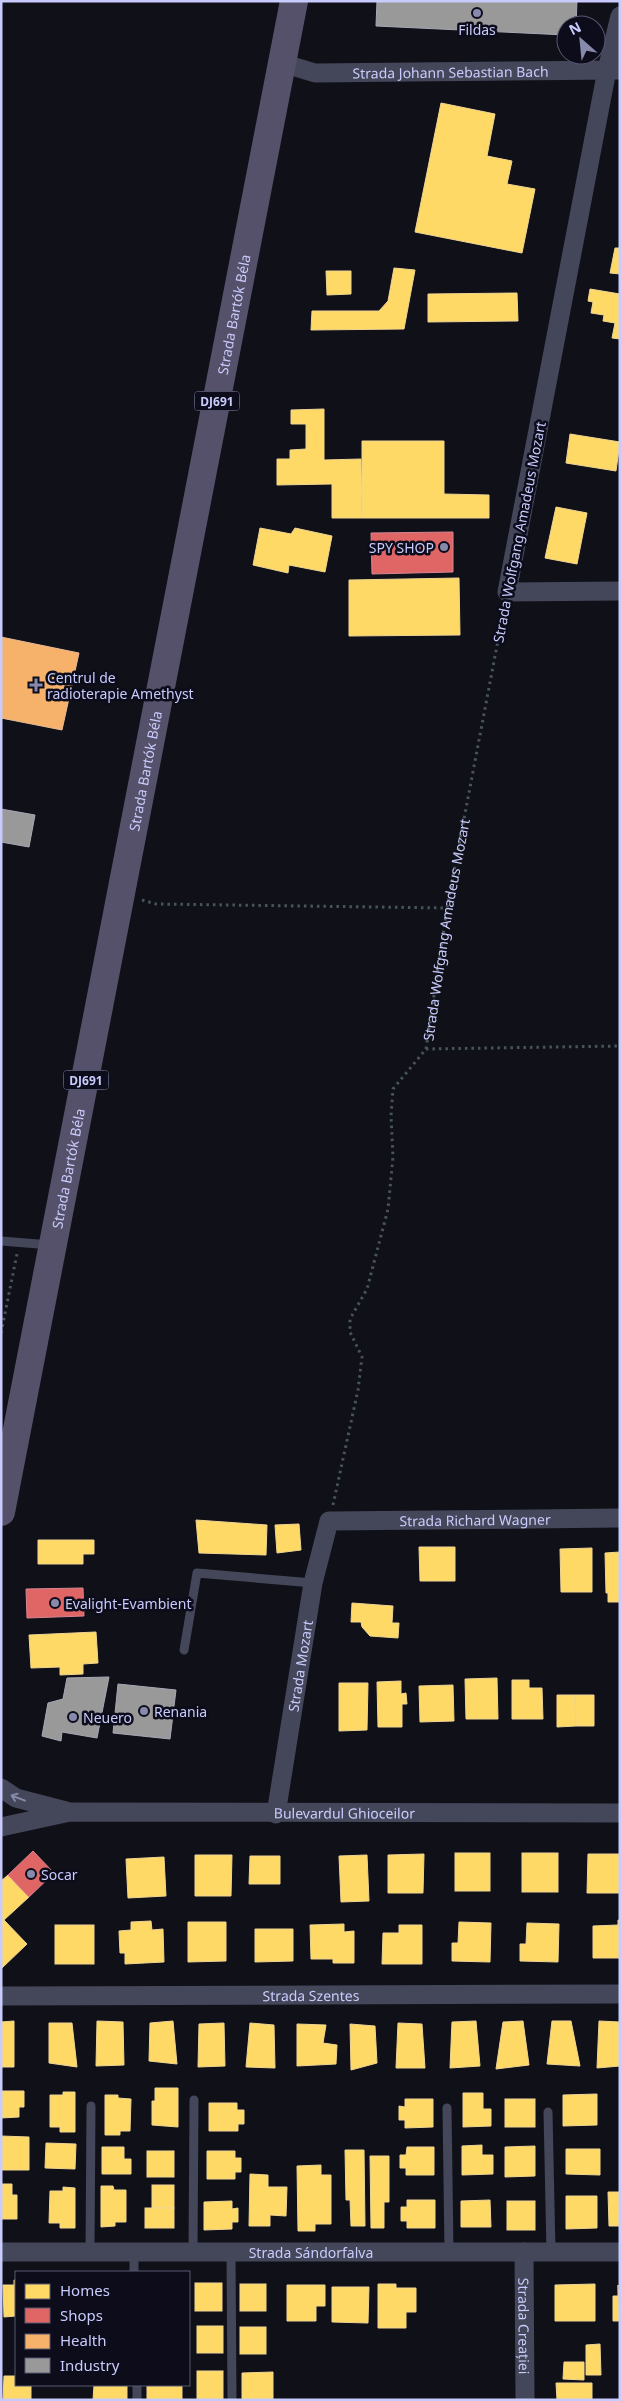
<svg xmlns="http://www.w3.org/2000/svg" width="621" height="2401" viewBox="0 0 621 2401" font-family="'Noto Sans',sans-serif">
  <style>
    .homes { fill: #ffd966; stroke: #efd593 }
    .shops { fill: #e06666; stroke: #d98493 }
    .health { fill: #f6b26b; stroke: #e8ba96 }
    .industry { fill: #999; stroke: #a7a8b7 }
    .lines { fill: none; stroke-linecap: round; stroke-linejoin: round }
    .path { stroke: #46545c; stroke-width: 3; stroke-dasharray: 2.5 4; stroke-linecap: butt }
    .service { stroke: #444659; stroke-width: 9 }
    .minor { stroke: #444659; stroke-width: 19 }
    .primary { stroke: #56516a; stroke-width: 28 }
    .oneway { stroke: #8688aa }
    .poi-dot { fill: #888aac; stroke: #0c0c1b; stroke-width: 2 }
    .labels { text-anchor: middle; dominant-baseline: central; stroke-width: 5; stroke-linejoin: round; paint-order: stroke }
    .shield { fill: #0c0c1b; stroke: #9092b8; stroke-width: 1 }
    .shield-label { font-size: 12px; font-weight: bold; fill: #c9cbfc }
    .poi-label { font-size: 14px; fill: #c9cbfc; stroke: #0c0c1b; text-anchor: start }
    .street-label { font-size: 14px; fill: #c9cbfc; stroke: #0c0c1b }
  </style>
  <rect width="100%" height="100%" fill="#101018"/>
  <!-- homes -->
  <g class="homes">
    <polygon points="441,103 495,114 487,156 512,161 507,184 535,189 522,253 415,232"/>
    <polygon points="615,248 620,248 620,274 610,273"/>
    <polygon points="394,268 415,270 404,329 311,330 312,311 379,311 388,301"/>
    <polygon points="326,271 351,271 351,294 327,295"/>
    <polygon points="590,289 620,294 620,339 612,338 615,323 603,321 604,315 591,313 593,302 588,301"/>
    <polygon points="517,293 518,321 428,322 428,294"/>
    <polygon points="324,409 324,460 361,459 362,518 332,518 332,484 277,485 277,459 290,459 290,450 306,449 306,424 291,424 291,410"/>
    <polygon points="570,434 620,442 616,471 566,463"/>
    <polygon points="362,441 444,441 444,494 489,495 489,518 362,518"/>
    <polygon points="556,507 587,513 577,564 545,558"/>
    <polygon points="260,528 291,534 295,528 332,536 325,572 289,565 288,573 253,565"/>
    <polygon points="459,578 460,635 349,636 349,580"/>
    <polygon points="196,1520 267,1525 266,1555 199,1553"/>
    <polygon points="299,1524 301,1550 277,1553 275,1525"/>
    <polygon points="38,1540 94,1540 94,1554 83,1554 83,1564 38,1564"/>
    <polygon points="419,1547 455,1547 455,1581 420,1581"/>
    <polygon points="592,1548 592,1592 561,1592 560,1549"/>
    <polygon points="620,1552 620,1602 608,1602 608,1593 606,1593 605,1553"/>
    <polygon points="352,1603 393,1606 392,1623 399,1623 398,1638 370,1636 362,1627 361,1622 351,1622"/>
    <polygon points="96,1632 98,1663 83,1664 83,1674 60,1675 60,1667 31,1668 29,1635"/>
    <polygon points="497,1678 498,1719 466,1719 465,1679"/>
    <polygon points="512,1680 529,1680 529,1688 542,1688 543,1719 512,1719"/>
    <polygon points="401,1681 401,1694 406,1693 407,1704 402,1704 402,1727 378,1727 377,1682"/>
    <polygon points="339,1683 368,1683 367,1730 339,1731"/>
    <polygon points="453,1685 454,1721 420,1722 419,1686"/>
    <polygon points="557,1695 575,1695 576,1726 557,1727"/>
    <polygon points="575,1695 594,1695 594,1726 576,1726"/>
    <rect x="455" y="1853" width="35" height="38"/>
    <rect x="522" y="1853" width="36" height="39"/>
    <polygon points="424,1854 423,1893 388,1893 388,1855"/>
    <polygon points="588,1854 620,1854 620,1893 587,1893"/>
    <polygon points="195,1855 232,1855 231,1896 195,1896"/>
    <polygon points="367,1855 369,1901 341,1902 339,1856"/>
    <polygon points="250,1856 280,1856 280,1884 249,1884"/>
    <polygon points="164,1857 166,1896 128,1898 126,1859"/>
    <polygon points="8,1875 29,1897 4,1920 27,1944 2,1968 1,1881"/>
    <polygon points="618,1920 620,1920 620,1958 593,1958 593,1926 618,1925"/>
    <polygon points="151,1921 152,1930 163,1929 164,1962 125,1964 125,1953 120,1953 119,1931 131,1930 131,1922"/>
    <polygon points="188,1922 226,1922 226,1961 188,1962"/>
    <polygon points="459,1922 491,1923 490,1962 452,1961 452,1943 458,1943"/>
    <polygon points="527,1923 559,1924 558,1962 520,1961 520,1944 526,1944"/>
    <polygon points="344,1924 344,1932 354,1931 354,1963 333,1963 333,1959 311,1959 310,1925"/>
    <rect x="55" y="1925" width="39" height="39"/>
    <polygon points="399,1925 422,1925 422,1964 382,1964 383,1933 399,1933"/>
    <polygon points="255,1929 293,1929 293,1961 255,1962"/>
    <polygon points="14,2021 14,2067 1,2067 1,2022"/>
    <polygon points="97,2021 123,2022 124,2065 96,2066"/>
    <polygon points="173,2021 177,2064 149,2061 150,2023"/>
    <polygon points="476,2021 480,2066 450,2068 452,2022"/>
    <polygon points="523,2021 529,2065 496,2069 503,2022"/>
    <polygon points="552,2021 571,2021 580,2066 547,2064"/>
    <polygon points="599,2021 620,2022 620,2066 597,2068"/>
    <polygon points="49,2023 72,2023 77,2067 49,2063"/>
    <polygon points="224,2023 225,2066 198,2067 199,2024"/>
    <polygon points="250,2023 274,2025 275,2068 246,2067"/>
    <polygon points="398,2023 422,2024 425,2068 396,2068"/>
    <polygon points="297,2024 326,2025 323,2043 337,2045 336,2064 297,2066"/>
    <polygon points="350,2024 375,2026 377,2063 351,2070"/>
    <polygon points="155,2088 178,2088 178,2127 152,2125 152,2101 155,2101"/>
    <polygon points="1,2091 24,2091 24,2107 19,2107 19,2117 1,2118"/>
    <polygon points="63,2092 75,2092 75,2132 60,2132 60,2127 50,2127 50,2095 63,2095"/>
    <polygon points="463,2093 483,2093 483,2109 491,2109 491,2126 463,2127"/>
    <polygon points="597,2094 597,2125 563,2126 563,2095"/>
    <polygon points="105,2095 118,2095 118,2098 131,2099 130,2131 120,2131 120,2135 105,2135"/>
    <polygon points="405,2099 433,2099 433,2127 405,2128 405,2120 399,2120 399,2106 405,2107"/>
    <rect x="505" y="2099" width="30" height="28"/>
    <polygon points="209,2103 237,2103 237,2110 244,2110 244,2124 238,2124 238,2131 209,2131"/>
    <polygon points="1,2136 29,2137 29,2170 1,2170"/>
    <polygon points="46,2143 76,2144 75,2169 45,2168"/>
    <polygon points="482,2145 482,2155 493,2155 493,2174 462,2175 462,2146"/>
    <polygon points="535,2146 535,2176 505,2177 505,2147"/>
    <polygon points="102,2147 124,2147 124,2159 131,2159 131,2174 102,2174"/>
    <polygon points="407,2147 434,2147 434,2175 406,2175 406,2168 400,2168 400,2155 406,2155"/>
    <polygon points="566,2149 600,2149 600,2175 566,2174"/>
    <polygon points="345,2150 364,2150 365,2226 351,2226 350,2200 346,2200"/>
    <rect x="147" y="2151" width="27" height="26"/>
    <polygon points="207,2151 235,2151 235,2158 241,2158 241,2172 235,2172 235,2179 207,2179"/>
    <polygon points="370,2156 389,2156 389,2202 384,2202 384,2228 371,2228"/>
    <polygon points="321,2165 321,2175 331,2175 331,2224 315,2224 315,2231 298,2231 297,2166"/>
    <polygon points="250,2174 268,2175 268,2187 287,2187 286,2216 270,2215 270,2226 249,2226"/>
    <polygon points="1,2184 12,2184 12,2195 17,2195 17,2219 1,2219"/>
    <rect x="152" y="2185" width="22" height="23"/>
    <polygon points="101,2186 113,2186 114,2190 126,2190 126,2222 115,2222 115,2226 101,2227"/>
    <polygon points="63,2187 75,2188 75,2228 60,2228 60,2223 49,2223 50,2191 63,2191"/>
    <polygon points="608,2192 620,2192 620,2226 609,2226"/>
    <polygon points="566,2196 597,2196 597,2228 566,2229"/>
    <polygon points="407,2200 435,2200 435,2228 407,2228 407,2221 401,2221 401,2207 407,2207"/>
    <polygon points="490,2200 491,2227 461,2227 461,2201"/>
    <polygon points="232,2201 232,2209 238,2208 238,2222 232,2222 232,2229 204,2230 204,2202"/>
    <rect x="507" y="2201" width="28" height="29"/>
    <rect x="145" y="2208" width="29" height="20"/>
    <polygon points="14,2280 16,2280 16,2316 4,2317 3,2285 14,2285"/>
    <rect x="195" y="2283" width="27" height="28"/>
    <rect x="240" y="2284" width="26" height="27"/>
    <polygon points="378,2284 396,2284 396,2288 416,2288 416,2312 406,2312 406,2328 378,2328"/>
    <polygon points="595,2284 595,2321 555,2321 555,2285"/>
    <polygon points="287,2285 325,2285 325,2306 316,2306 316,2321 287,2321"/>
    <polygon points="618,2285 620,2321 613,2321 613,2296 618,2296"/>
    <polygon points="332,2287 369,2287 368,2323 332,2322"/>
    <rect x="197" y="2326" width="26" height="27"/>
    <rect x="240" y="2327" width="26" height="27"/>
    <polygon points="600,2344 601,2375 586,2375 586,2345"/>
    <polygon points="564,2362 584,2362 584,2380 563,2379"/>
    <rect x="197" y="2371" width="26" height="28"/>
    <polygon points="273,2372 273,2400 242,2400 242,2373"/>
    <polygon points="4,2376 16,2376 16,2385 31,2385 31,2400 3,2400"/>
    <polygon points="556,2383 592,2383 592,2400 557,2400"/>
    <polygon points="94,2385 127,2385 127,2400 93,2400"/>
    <rect x="147" y="2385" width="35" height="15"/>
  </g>
  <!-- shops -->
  <g class="shops">
    <polygon points="453,532 453,572 372,574 371,533"/>
    <polygon points="83,1588 84,1616 27,1618 26,1589"/>
    <polygon points="33,1851 54,1873 29,1897 8,1875"/>
  </g>
  <!-- health -->
  <polygon class="health" points="1,637 79,653 62,730 1,718"/>
  <!-- industry -->
  <g class="industry">
    <polygon points="377,1 577,1 576,25 566,25 566,35 376,26"/>
    <polygon points="1,809 35,815 29,847 1,842"/>
    <polygon points="109,1677 97,1738 62,1732 61,1741 42,1736 48,1703 63,1699 67,1678"/>
    <polygon points="118,1684 176,1690 170,1739 113,1733"/>
  </g>
  <g class="lines">
    <!-- path -->
    <g class="path">
      <polyline points="142,900 156,904 447,908"/>
      <path id="s1" d="M426,1049L447,908L504,609"/>
      <polyline points="1,1333 17,1254"/>
      <polyline points="333,1505 358,1390 362,1357 350,1332 350,1319 367,1289 388,1209 393,1157 391,1116 393,1089 426,1049 620,1046"/>
    </g>
    <!-- service -->
    <g class="service">
      <polyline points="1,1241 51,1245"/>
      <polyline points="184,1650 197,1573 313,1583"/>
      <polyline points="447,2108 449,2252"/>
      <polyline points="548,2112 551,2252"/>
      <polyline points="134,2251 134,2272"/>
      <polyline points="90,2252 91,2106"/>
      <polyline points="193,2252 194,2100"/>
      <polyline points="231,2252 232,2400"/>
      <polyline points="137,2385 137,2400"/>
    </g>
    <!-- minor -->
    <g class="minor">
      <polyline points="620,16 607,70 507,592 620,591"/>
      <path id="s2" d="M282,63L315,73L619,70"/>
      <polyline points="1,1788 16,1798 66,1811"/>
      <path id="s3" d="M276,1814L313,1583L329,1521L620,1518"/>
      <path id="s4" d="M1,1827L70,1812L620,1813"/>
      <path id="s5" d="M1,1996L620,1994"/>
      <path id="s6" d="M1,2252H620"/>
      <path id="s7" d="M524,2252L525,2400"/>
    </g>
    <!-- primary -->
    <path class="primary" id="s8" d="M1,1512L294,1"/>
  </g>
  <!-- one-way arrows -->
  <defs><path id="oneway-shaft" d="M-6 0H5M1.5-3L5.5 0L1.5 3" fill="none" stroke-width="1.6" stroke-linecap="round" stroke-linejoin="round" transform="scale(1.25)"/></defs>
  <use class="oneway" href="#oneway-shaft" transform="translate(18 1798) rotate(-159)"/>
  <!-- markers -->
  <g class="poi-dot">
    <circle cx="477" cy="13" r="5"/>
    <circle cx="444" cy="547" r="5"/>
    <path d="M33.5 677.5h5v5h5v5h-5v5h-5v-5h-5v-5h5z"/>
    <circle cx="55" cy="1603" r="5"/>
    <circle cx="144" cy="1711" r="5"/>
    <circle cx="73" cy="1717" r="5"/>
    <circle cx="31" cy="1874" r="5"/>
  </g>
  <g class="labels">
    <!-- shield labels -->
    <g class="shield">
      <rect x="194.5" y="391.5" width="45" height="19" rx="4"/>
      <rect x="63.5" y="1070.5" width="45" height="19" rx="4"/>
    </g>
    <g class="shield-label">
      <text x="217" y="401">DJ691</text>
      <text x="86" y="1080">DJ691</text>
    </g>
    <!-- poi labels -->
    <g class="poi-label">
      <text x="477" y="29" text-anchor="middle">Fildas</text>
      <text x="434" y="547" text-anchor="end">SPY SHOP</text>
      <text x="47" y="677">Centrul de<tspan x="47" dy="16">radioterapie Amethyst</tspan></text>
      <text x="65" y="1603">Evalight-Evambient</text>
      <text x="154" y="1711">Renania</text>
      <text x="83" y="1717">Neuero</text>
      <text x="41" y="1874">Socar</text>
    </g>
    <!-- street labels -->
    <g class="street-label">
      <text stroke="none"><textPath href="#s2" startOffset="170">Strada Johann Sebastian Bach</textPath></text>
      <text stroke="none"><textPath href="#s8" startOffset="1220">Strada Bartók Béla</textPath></text>
      <text transform="translate(519 532) rotate(-79)">Strada Wolfgang Amadeus Mozart</text>
      <text stroke="none"><textPath href="#s8" startOffset="755">Strada Bartók Béla</textPath></text>
      <text stroke="none"><textPath href="#s1" startOffset="121">Strada Wolfgang Amadeus Mozart</textPath></text>
      <text stroke="none"><textPath href="#s8" startOffset="350">Strada Bartók Béla</textPath></text>
      <text stroke="none"><textPath href="#s3" startOffset="444">Strada Richard Wagner</textPath></text>
      <text stroke="none"><textPath href="#s3" startOffset="150">Strada Mozart</textPath></text>
      <text stroke="none"><textPath href="#s4" startOffset="345">Bulevardul Ghioceilor</textPath></text>
      <text stroke="none"><textPath href="#s5" startOffset="310">Strada Szentes</textPath></text>
      <text stroke="none"><textPath href="#s6" startOffset="310">Strada Sándorfalva</textPath></text>
      <text stroke="none"><textPath href="#s7" startOffset="74">Strada Creației</textPath></text>
    </g>
  </g>
  <!-- border -->
  <rect width="621" height="2401" fill="none" stroke="#c9cbfc" stroke-width="5"/>
  <!-- legend -->
  <rect x="15" y="2271" width="175" height="115" fill="#0c0c1b" stroke="#585875"/>
  <rect x="25" y="2284" width="25" height="15" fill="#ffd966" stroke="#585875"/>
  <text x="60" y="2296" font-size="15" fill="#c9cbfc">Homes</text>
  <rect x="25" y="2308" width="25" height="15" fill="#e06666" stroke="#585875"/>
  <text x="60" y="2321" font-size="15" fill="#c9cbfc">Shops</text>
  <rect x="25" y="2334" width="25" height="15" fill="#f6b26b" stroke="#585875"/>
  <text x="60" y="2346" font-size="15" fill="#c9cbfc">Health</text>
  <rect x="25" y="2358" width="25" height="15" fill="#999999" stroke="#585875"/>
  <text x="60" y="2371" font-size="15" fill="#c9cbfc">Industry</text>
  <!-- north arrow -->
  <g transform="translate(581 40) rotate(333)"><circle r="24" fill="#0c0c1b" stroke="#585875"/>
  <path d="M0-4L9 19L0 12L-9 19Z" fill="#888aac"/>
  <text y="-8" font-size="14" font-weight="bold" text-anchor="middle" fill="#c9cbfc">N</text>
  </g>
</svg>
